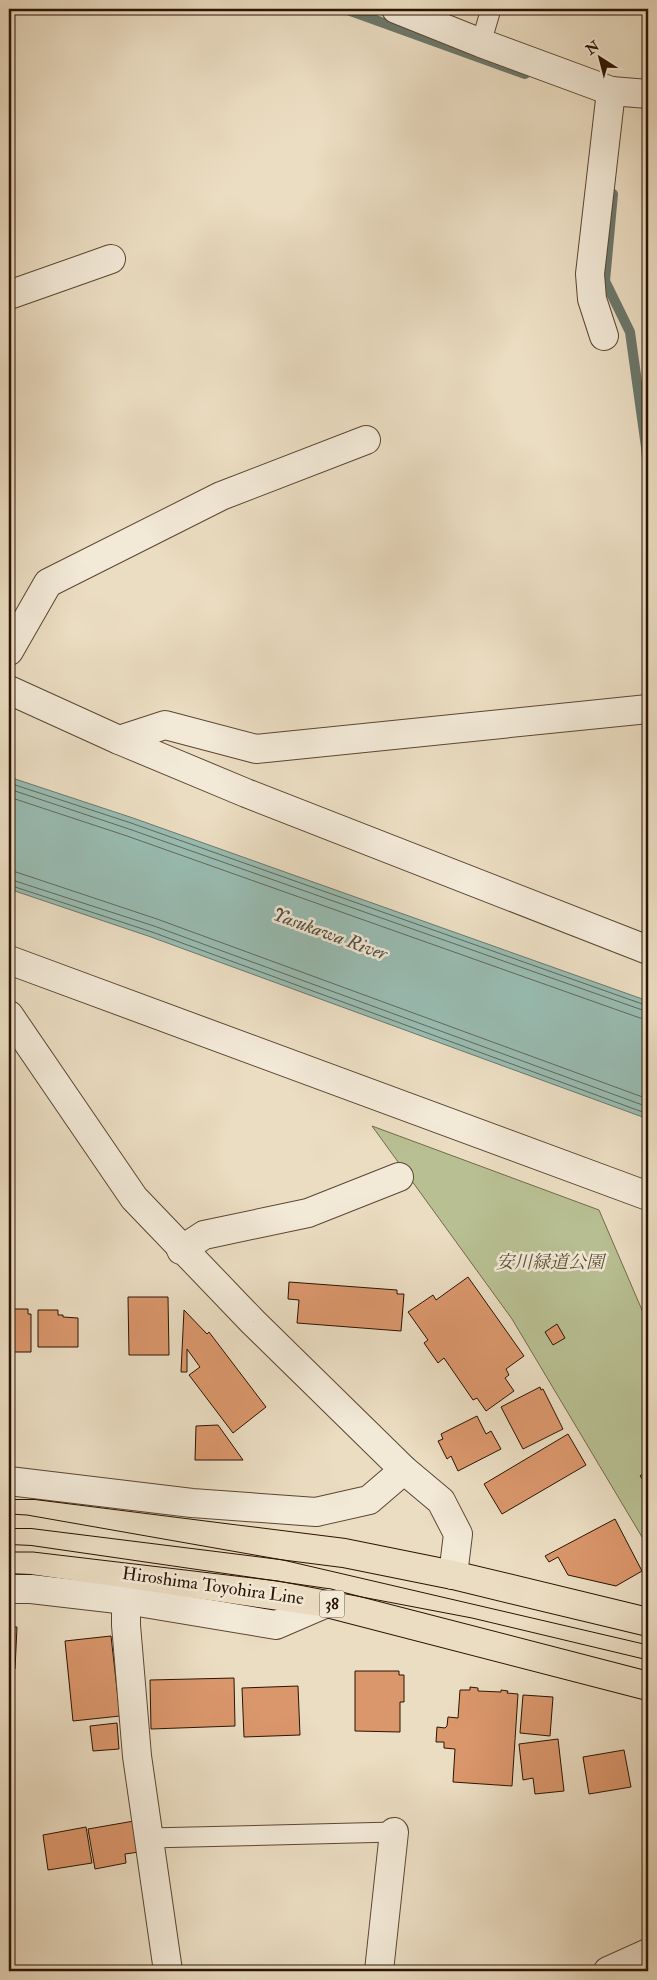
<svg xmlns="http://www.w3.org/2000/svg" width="657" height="1980" viewBox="0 0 657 1980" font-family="'IM FELL Double Pica','Noto Serif JP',serif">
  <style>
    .green { fill: #b8c093; stroke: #726a4a }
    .water { fill: #98bcb2; stroke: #6c786c }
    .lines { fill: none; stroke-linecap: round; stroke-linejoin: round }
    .shore { stroke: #62685a; stroke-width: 1 }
    .stream { stroke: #6c786c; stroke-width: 10 }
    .building { fill: #db976c; stroke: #2b1302 }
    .service-casing { stroke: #5b4632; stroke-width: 21 }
    .minor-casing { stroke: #5b4632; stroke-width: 30 }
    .tertiary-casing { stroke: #5b4632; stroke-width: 30 }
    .primary-casing { stroke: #2b1302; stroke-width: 30 }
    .service { stroke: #f2e9d7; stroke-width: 19 }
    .minor { stroke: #f2e9d7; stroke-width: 28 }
    .tertiary { stroke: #f2e9d7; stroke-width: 28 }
    .primary { stroke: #ebddc2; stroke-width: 28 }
    .tram { stroke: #2b1302; stroke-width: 1 }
    .labels { text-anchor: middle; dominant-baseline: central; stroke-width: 5; stroke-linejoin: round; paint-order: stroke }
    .shield { fill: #f2e9d7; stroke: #675342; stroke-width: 1 }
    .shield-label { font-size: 16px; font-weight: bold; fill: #2b1302 }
    .park-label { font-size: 18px; font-style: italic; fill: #5c5035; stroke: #f2e9d7 }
    .street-label { font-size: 18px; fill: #2b1302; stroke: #f2e9d7 }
    .water-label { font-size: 19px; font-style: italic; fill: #514e40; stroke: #f2e9d7 }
  </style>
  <rect width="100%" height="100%" fill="#ebddc2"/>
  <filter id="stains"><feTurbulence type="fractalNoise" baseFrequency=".004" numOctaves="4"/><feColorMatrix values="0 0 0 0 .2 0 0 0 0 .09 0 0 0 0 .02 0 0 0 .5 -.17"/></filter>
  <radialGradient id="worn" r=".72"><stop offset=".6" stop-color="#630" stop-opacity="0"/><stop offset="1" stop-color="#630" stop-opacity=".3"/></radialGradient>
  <!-- green -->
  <polygon class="green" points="372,1126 599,1210 648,1324 648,1547 512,1319"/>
  <!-- water -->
  <polygon class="water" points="9,777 133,818 648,1001 648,1119 151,937 9,889"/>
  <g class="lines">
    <!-- shore -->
    <g class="shore">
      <polyline points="9,783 131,823 648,1006"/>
      <polyline points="9,789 129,829 648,1012"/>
      <polyline points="9,797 127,836 640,1018 648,1019"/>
      <polyline points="9,871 16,872 157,919 648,1099"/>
      <polyline points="9,879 154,926 648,1107"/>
      <polyline points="9,885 152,932 648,1114"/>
    </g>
    <!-- stream -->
    <g class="stream">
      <polyline points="345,9 525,74"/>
      <polyline points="613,194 605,281 630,332 646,447 648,473"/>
    </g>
  </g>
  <!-- building -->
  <g class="building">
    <polygon points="468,1277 524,1356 506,1369 509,1375 505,1378 514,1391 486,1411 477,1398 473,1400 444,1358 438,1363 424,1343 428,1340 408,1312 433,1295 436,1300"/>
    <polygon points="289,1282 397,1290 397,1294 404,1294 401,1331 297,1323 299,1300 288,1299"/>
    <polygon points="128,1297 168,1297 169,1355 129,1355"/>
    <polygon points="9,1309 28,1309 28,1314 31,1314 31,1352 9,1352"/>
    <polygon points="38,1310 58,1310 58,1315 63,1315 63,1317 78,1318 78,1347 38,1347"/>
    <polygon points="184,1310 207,1334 209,1332 266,1407 233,1433 189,1375 200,1367 187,1349 187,1372 181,1372"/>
    <polygon points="557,1324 565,1338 553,1345 545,1332"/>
    <polygon points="540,1387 541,1390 543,1389 563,1429 523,1449 501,1407"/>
    <polygon points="477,1416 486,1434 491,1431 501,1449 458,1471 451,1456 447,1459 438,1441 443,1439 441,1434"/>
    <polygon points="218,1425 243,1460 195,1460 196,1426"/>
    <polygon points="568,1434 586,1465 502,1514 484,1484"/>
    <polygon points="648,1470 648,1484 647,1485 640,1476"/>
    <polygon points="615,1519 642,1571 616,1586 568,1575 558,1557 549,1562 545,1556"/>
    <polygon points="9,1627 17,1627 15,1669 9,1669"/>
    <polygon points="111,1636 120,1716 73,1721 65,1641"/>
    <polygon points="355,1671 399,1671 399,1675 404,1675 404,1702 400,1702 400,1732 355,1731"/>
    <polygon points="234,1678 235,1726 151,1729 150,1680"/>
    <polygon points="298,1686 300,1735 244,1737 242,1688"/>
    <polygon points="470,1687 478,1688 478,1691 501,1692 501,1690 508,1691 507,1693 518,1694 512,1786 453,1782 455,1749 444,1748 444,1742 436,1742 437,1727 445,1728 447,1726 448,1717 458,1718 460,1690 470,1690"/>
    <polygon points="523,1695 553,1697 550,1736 520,1733"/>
    <polygon points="117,1723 119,1749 93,1751 90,1726"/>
    <polygon points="558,1739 564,1791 535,1794 533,1778 523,1780 519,1744"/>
    <polygon points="624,1750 631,1787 589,1794 583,1757"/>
    <polygon points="134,1821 139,1852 125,1854 126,1863 95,1869 88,1829"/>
    <polygon points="86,1827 92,1863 48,1870 43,1835"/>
  </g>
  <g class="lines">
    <defs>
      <g id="service">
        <polyline points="481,43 491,9"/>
        <polyline points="149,1838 394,1832"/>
      </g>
      <g id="minor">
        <polyline points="396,9 481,43 611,91 648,94"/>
        <polyline points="9,295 111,259"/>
        <polyline points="604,336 592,299 590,274 611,91"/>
        <polyline points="9,651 48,583 221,496 366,440"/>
        <polyline points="119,740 165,725 256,749 648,709"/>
        <polyline points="9,960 648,1196"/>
        <polyline points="9,1015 134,1198 253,1322 404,1470 441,1501 458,1534 453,1575"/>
        <polyline points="181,1250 204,1235 308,1213 399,1177"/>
        <polyline points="9,1481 192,1503 316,1512 369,1500 404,1470"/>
        <polyline points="9,1589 31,1589 126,1600 276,1625 327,1603"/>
        <polyline points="126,1600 126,1625 137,1756 168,1971"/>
        <polyline points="379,1971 394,1832"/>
        <polyline points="608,1971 648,1953"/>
      </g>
      <polyline id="tertiary" points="9,690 119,740 246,793 648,950"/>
      <g id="primary">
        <polyline points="9,1514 33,1514 344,1553 453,1575 648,1622"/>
        <polyline points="9,1559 31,1560 327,1603 648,1686"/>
      </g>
    </defs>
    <!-- service casing -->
    <use href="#service" class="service-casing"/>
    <!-- minor casing -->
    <use href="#minor" class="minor-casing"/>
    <!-- tertiary casing -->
    <use href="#tertiary" class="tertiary-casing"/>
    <!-- primary casing -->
    <use href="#primary" class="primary-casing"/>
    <!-- service -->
    <use href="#service" class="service"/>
    <!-- minor -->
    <use href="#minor" class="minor"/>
    <!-- tertiary -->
    <use href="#tertiary" class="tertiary"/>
    <!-- primary -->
    <use href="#primary" class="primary"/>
    <!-- tram -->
    <g class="tram">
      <polyline points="9,1514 27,1515 283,1560 648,1645"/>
      <polyline points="9,1552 33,1552 278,1581 472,1618 648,1660"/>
    </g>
  </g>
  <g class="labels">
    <!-- shield labels -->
    <rect class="shield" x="319.5" y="1590.5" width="25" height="27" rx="4"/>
    <g class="shield-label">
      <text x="332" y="1604">38</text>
    </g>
    <!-- park labels -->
    <g class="park-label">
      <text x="550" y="1262">安川緑道公園</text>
    </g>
    <!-- street labels -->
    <g class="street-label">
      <text transform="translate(213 1586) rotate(8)">Hiroshima Toyohira Line</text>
    </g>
    <!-- water labels -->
    <g class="water-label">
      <text transform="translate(330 934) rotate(20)">Yasukawa River</text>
    </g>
  </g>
  <!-- margin -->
  <rect width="657" height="1980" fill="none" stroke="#ebddc2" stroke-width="30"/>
  <rect x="10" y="10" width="637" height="1960" fill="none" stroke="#2b1302" stroke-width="2.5"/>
  <rect x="15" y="15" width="627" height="1950" fill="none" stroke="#2b1302"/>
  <!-- north arrow -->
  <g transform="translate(600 58) rotate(324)" stroke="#f2e9d7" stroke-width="4" paint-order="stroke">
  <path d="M0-4L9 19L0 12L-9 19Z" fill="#2b1302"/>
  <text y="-8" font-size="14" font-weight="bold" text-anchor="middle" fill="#2b1302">N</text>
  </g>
  <rect width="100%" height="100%" filter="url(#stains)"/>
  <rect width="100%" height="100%" fill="url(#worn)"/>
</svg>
